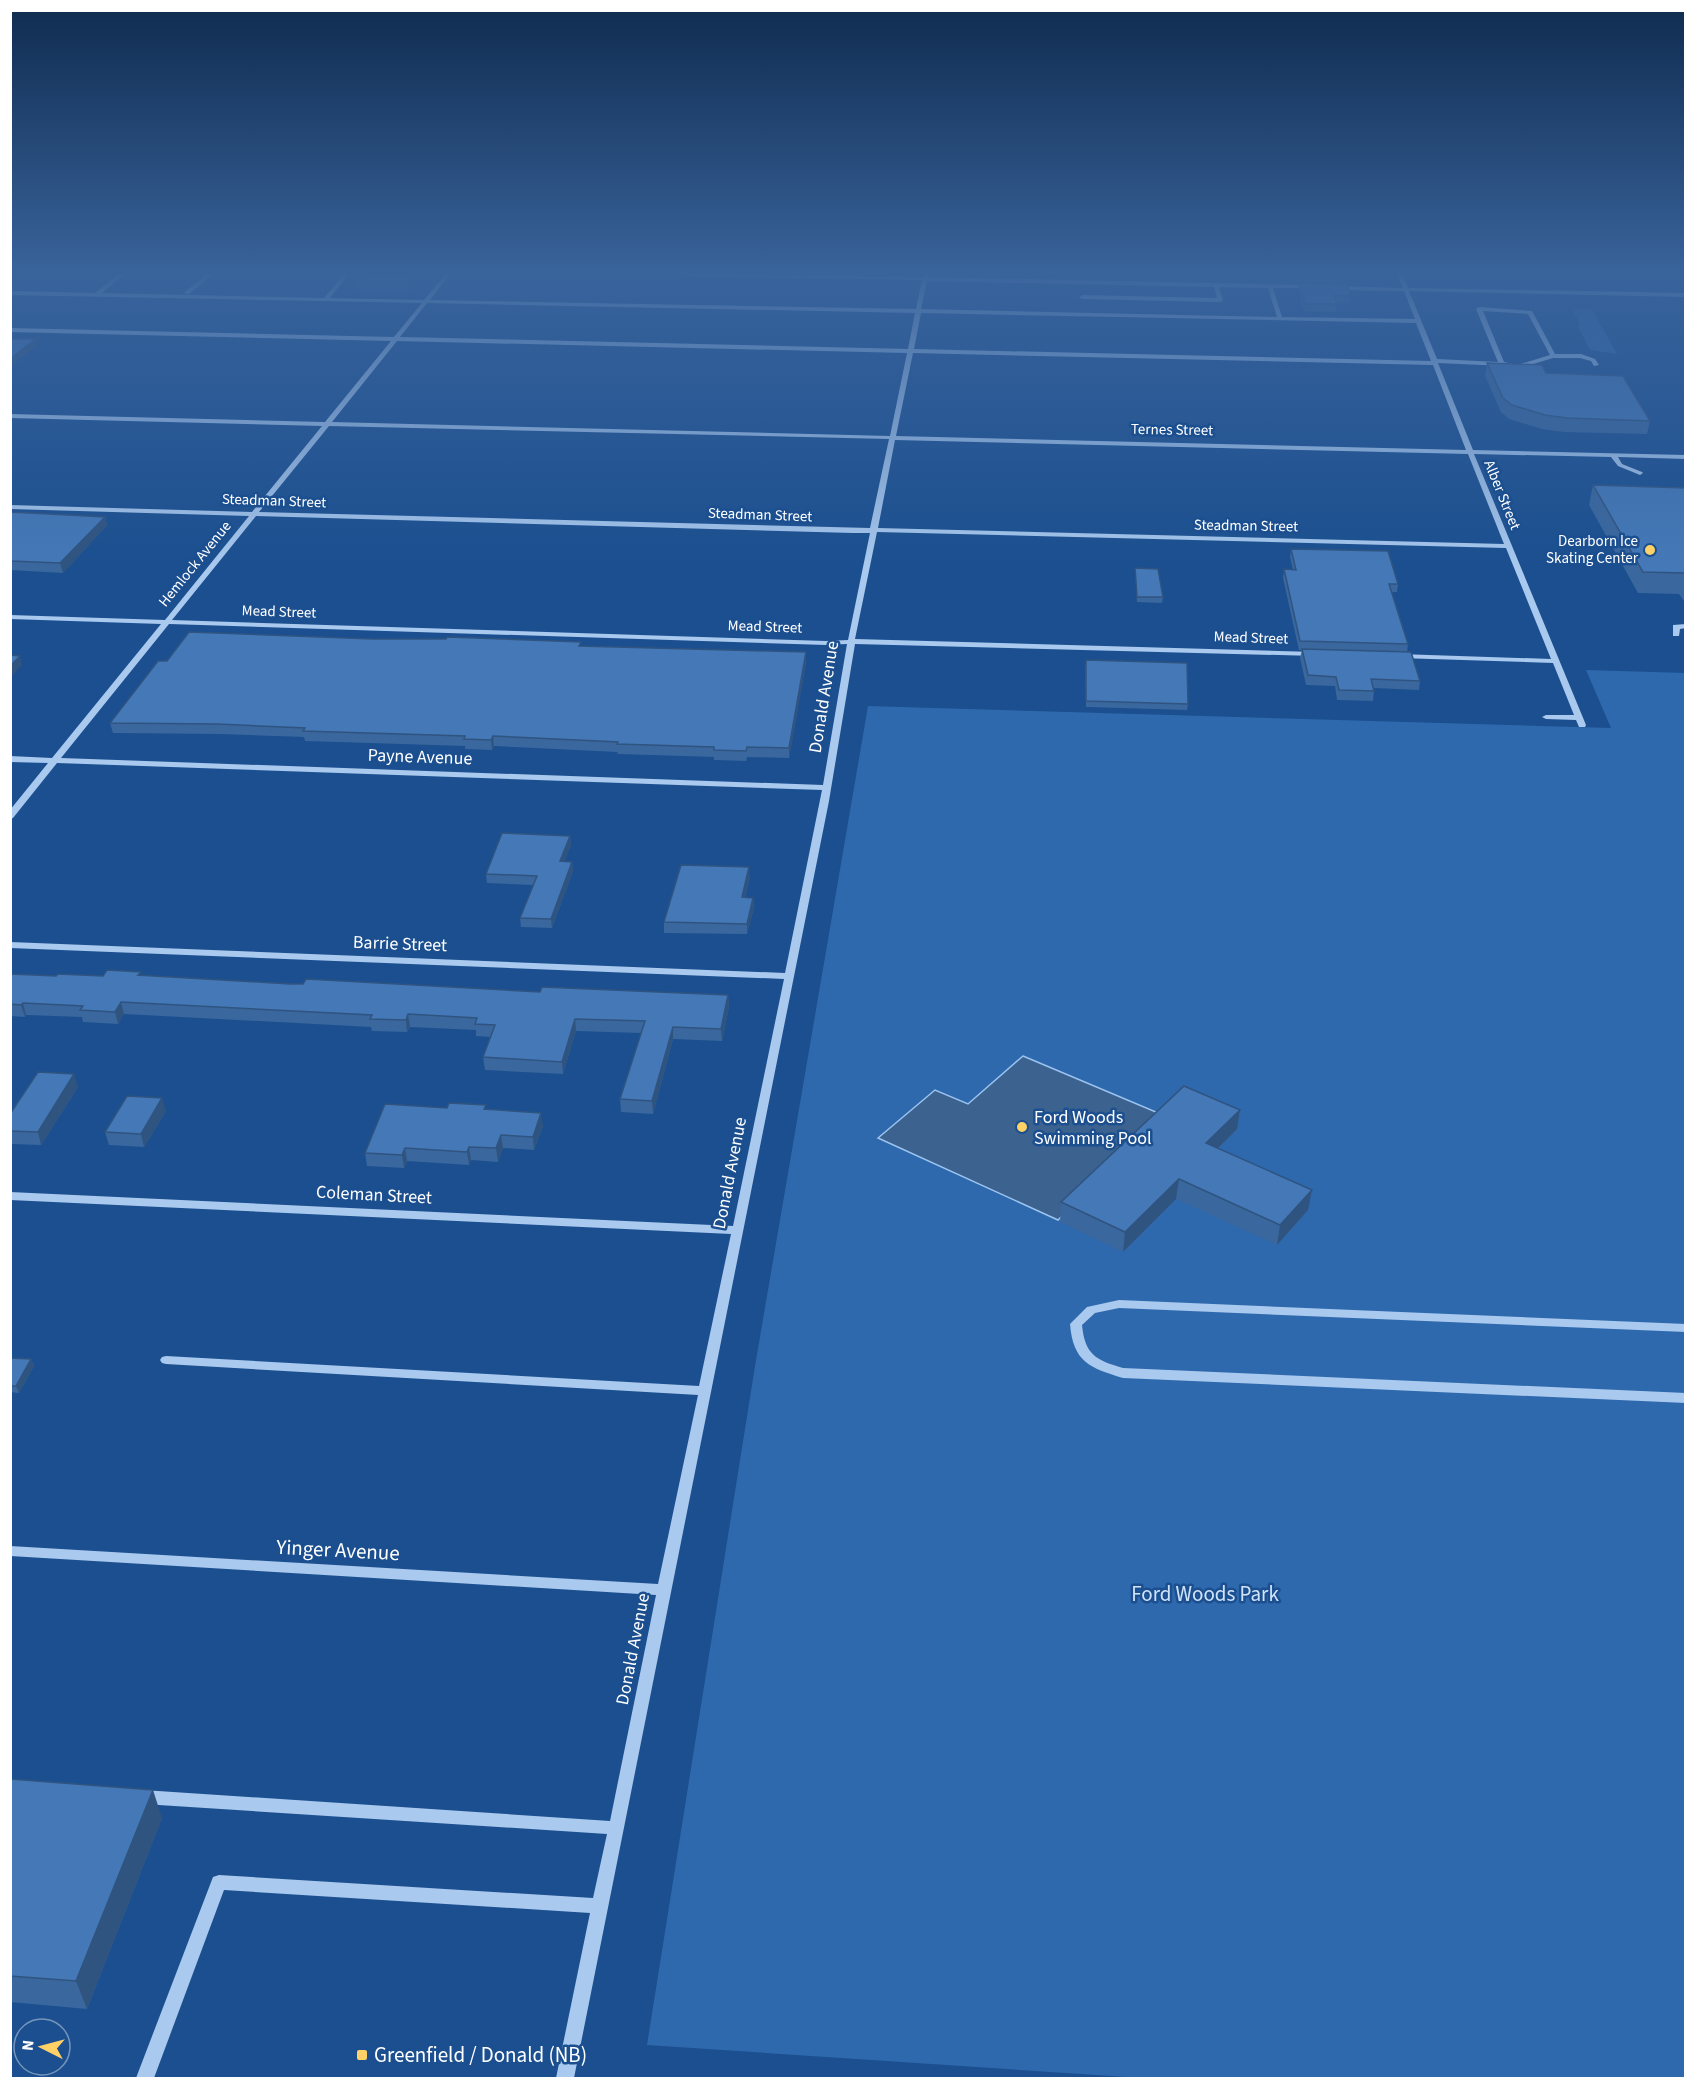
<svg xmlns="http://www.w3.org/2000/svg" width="1696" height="2089" viewBox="0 0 1696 2089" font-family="'Source Sans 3',sans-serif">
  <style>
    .green { fill: #2e69ad }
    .water { fill: #3c6290; stroke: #9cc4f0; stroke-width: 1.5 }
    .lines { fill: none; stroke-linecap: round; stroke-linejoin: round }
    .minor { fill: #a9c9ee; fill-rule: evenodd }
    .wall { fill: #3a679d }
    .shaded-wall { fill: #305480 }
    .building { fill: #4478b7; stroke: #305480; stroke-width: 1.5 }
    .poi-dot { fill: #ffd166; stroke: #1b4f8f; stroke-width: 2 }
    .labels { text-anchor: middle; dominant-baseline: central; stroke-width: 5; stroke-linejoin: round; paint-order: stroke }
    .far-street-label { font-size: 15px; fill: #fff; stroke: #1b4f8f }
    .far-poi-label { font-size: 15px; fill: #fff; stroke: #1b4f8f; text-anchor: end }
    .street-label { font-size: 18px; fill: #fff; stroke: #1b4f8f }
    .poi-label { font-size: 18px; fill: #fff; stroke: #1b4f8f; text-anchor: start }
    .near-street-label { font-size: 21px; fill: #fff; stroke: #1b4f8f }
    .near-park-label { font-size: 21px; fill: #cfe3fa; stroke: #1b4f8f }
    .near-poi-label { font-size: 21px; fill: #fff; stroke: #1b4f8f; text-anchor: start }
  </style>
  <rect width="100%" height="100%" fill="#1b4f8f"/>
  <!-- green -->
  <g class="green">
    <polygon points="1592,309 1617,354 1590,350 1578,327 1580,325 1573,310"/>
    <polygon points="1586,670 1685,673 1685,2078 1141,2078 647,2045 755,1366 868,706 1611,728"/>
  </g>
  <!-- water -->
  <polygon class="water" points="1023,1056 1163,1115 1058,1220 878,1138 935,1090 968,1104"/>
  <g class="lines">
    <!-- minor -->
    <g class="minor">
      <path d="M119,274H125L102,293L324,298L344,274H349L330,298L424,300L446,274H450L430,300L916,309L922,280L687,276L684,274L923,277L924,274H928V277L1310,285L1312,288H1273L1282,317L1415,319L1404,291L1335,290L1332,288L1335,286L1403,288L1397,274H1402L1408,288L1686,293V297L1409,291L1437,359L1498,362L1476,309L1479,307L1532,311L1555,354H1581L1595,359L1599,365L1594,366L1591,361L1580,358H1553L1517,369L1504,366L1438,363L1473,450L1686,455V459L1618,457L1622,464L1642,472L1643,473L1640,475L1618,466L1611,457L1474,454L1586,725L1585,727H1579L1576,720L1546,719L1542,717L1546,715H1574L1553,663L1399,658L1395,656L1399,654L1551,659L1506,548L877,532L855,639L1315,652L1319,654L1315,656L855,644L829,801L574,2078H556L590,1913L224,1890L154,2078H136L213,1877L219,1875L593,1898L607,1834L143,1804L137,1802L135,1797L137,1792L143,1790L610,1821L656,1595L10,1556V1546L658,1584L698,1395L166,1364L162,1363L160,1360L162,1357L166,1356L699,1386L731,1234L10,1200V1192L733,1226L784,979L10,948V942L785,973L822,790L57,763L13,818L10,819V810L48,763L10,762V756L52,758L161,624L10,619V615L165,620L249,516L10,509V505L252,512L322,426L10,418V414L325,422L391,341L10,332V328L394,337L422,303L10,295V291L95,293ZM927,281L1214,287L1217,298L1082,295L1079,297L1082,299L1220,302L1223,300L1219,287L1268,288L1277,317L921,309ZM427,303L915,313L908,349L400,337ZM1483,311L1528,314L1550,355L1517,365L1504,362ZM921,313L1416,323L1431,361L914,349ZM397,341L907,353L890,436L332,422ZM913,353L1433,365L1466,450L896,436ZM329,426L889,439L870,528L259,512ZM895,440L1468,454L1504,544L878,528ZM256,516L853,533H870L848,640L826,641L172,620ZM169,624L826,645L847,644L823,785L61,758Z"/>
      <polygon points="207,274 213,274 189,294 185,294 185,292"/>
      <polygon points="1686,624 1686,628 1680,629 1679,636 1673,636 1673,625"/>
      <path d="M1119,1300L1686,1324V1332L1119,1308L1095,1313L1082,1325C1085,1355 1096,1360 1123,1368L1686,1393V1403L1123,1378C1090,1368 1073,1362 1070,1324L1087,1307Z"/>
    </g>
  </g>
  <!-- wall -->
  <g class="wall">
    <polygon points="361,274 424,274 410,291 358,291 357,283 360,279 359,275"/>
    <polygon points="1293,274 1344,274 1343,283 1296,282"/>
    <polygon points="1447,274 1480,274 1479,281 1450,280"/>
    <polygon points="1299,283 1351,296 1350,303 1336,303 1336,312 1304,311 1298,291"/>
    <polygon points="1487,363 1546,373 1650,421 1647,434 1564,432 1542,429 1509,419 1501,412 1485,376"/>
    <polygon points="1593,485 1686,488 1686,604 1679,594 1638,593 1589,505"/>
    <polygon points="10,512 105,517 107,525 63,573 10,570"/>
    <polygon points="1291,549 1398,584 1397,592 1392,592 1408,644 1407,652 1420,681 1419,690 1374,688 1374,691 1373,701 1337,700 1335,686 1306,685 1300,658 1302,650 1299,650 1283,578 1284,569 1293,570 1290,557"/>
    <polygon points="1135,568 1163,597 1162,603 1137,602"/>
    <polygon points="373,639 582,646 806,662 789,758 747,757 746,761 714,760 714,757 618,754 617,752 494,746 492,750 465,749 465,746 305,741 304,737 219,734 113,733 110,723"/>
    <polygon points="1085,666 1188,704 1187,710 1086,707"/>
    <polygon points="570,836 571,845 564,861 572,862 573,871 552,928 521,927 520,918 533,885 487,883 486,874"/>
    <polygon points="750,877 745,897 753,898 754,908 747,934 664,933 664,922"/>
    <polygon points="10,974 56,976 142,976 290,984 540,992 728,995 729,1007 722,1041 673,1039 653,1114 621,1112 620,1099 641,1033 576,1031 563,1074 485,1070 483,1057 490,1037 476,1036 476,1030 410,1027 407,1032 372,1031 371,1027 124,1014 118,1024 83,1022 82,1017 26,1015 25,1017 10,1016"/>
    <polygon points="78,1087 41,1145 10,1144 10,1114"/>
    <polygon points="487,1110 543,1126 534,1150 503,1148 498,1162 471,1160 469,1165 407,1161 404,1168 367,1166 365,1153"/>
    <polygon points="166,1111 144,1147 109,1145 105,1132"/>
    <polygon points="1237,1129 1218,1149 1308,1210 1277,1245 1176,1199 1123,1252 1060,1222 1061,1202"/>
    <polygon points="10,1358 31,1359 34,1366 19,1393 10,1392"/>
    <polygon points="10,1779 162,1818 87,2009 10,2002"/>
  </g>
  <!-- shaded-wall -->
  <g class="shaded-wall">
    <polygon points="417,274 424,274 410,291 409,282"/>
    <polygon points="35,339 37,345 10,367 10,359"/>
    <polygon points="105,517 107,525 63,573 60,563"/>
    <polygon points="806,652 806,662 789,758 789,748"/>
    <polygon points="20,656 22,665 10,678 10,666"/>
    <polygon points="493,736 494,746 492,750 491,740"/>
    <polygon points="570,836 571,845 561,870 560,861"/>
    <polygon points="572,862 573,871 552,928 551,919"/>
    <polygon points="749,867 750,877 742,907 742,897"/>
    <polygon points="753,898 754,908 747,934 747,924"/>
    <polygon points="728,995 729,1007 722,1041 721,1029"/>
    <polygon points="121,1002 124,1014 118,1024 115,1012"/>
    <polygon points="23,1003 26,1015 25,1017 21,1005"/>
    <polygon points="408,1014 410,1027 407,1032 406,1020"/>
    <polygon points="575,1019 576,1031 563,1074 562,1062"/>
    <polygon points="673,1027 673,1039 653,1114 652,1101"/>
    <polygon points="74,1074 78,1087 41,1145 38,1132"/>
    <polygon points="162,1098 166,1111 144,1147 141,1134"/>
    <polygon points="1240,1110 1237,1129 1203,1163 1206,1143"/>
    <polygon points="541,1113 543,1126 534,1150 533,1137"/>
    <polygon points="501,1135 503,1148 498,1162 496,1148"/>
    <polygon points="469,1147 471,1160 469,1165 467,1152"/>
    <polygon points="405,1148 407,1161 404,1168 402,1155"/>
    <polygon points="1179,1179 1176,1199 1123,1252 1125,1232"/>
    <polygon points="1312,1190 1308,1210 1277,1245 1280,1225"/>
    <polygon points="31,1359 34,1366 19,1393 16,1386"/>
    <polygon points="153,1790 162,1818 87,2009 76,1981"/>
  </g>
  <!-- building -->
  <g class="building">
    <polygon points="361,274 417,274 409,282 357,283 364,275 359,275"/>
    <polygon points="1299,283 1347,284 1351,296 1334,295 1337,304 1305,304"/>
    <polygon points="10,339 35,339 10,359"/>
    <polygon points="1487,363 1542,365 1546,373 1623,376 1650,421 1567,418 1545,415 1512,405 1503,398"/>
    <polygon points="1593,485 1686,488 1686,575 1684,573 1643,572"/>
    <polygon points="10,512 105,517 60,563 10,561"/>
    <polygon points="1291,549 1388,551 1398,584 1389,584 1408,644 1300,641 1284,569 1296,570"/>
    <polygon points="1135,568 1158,569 1163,597 1137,597"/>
    <polygon points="189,632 373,639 446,639 447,637 581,642 579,646 806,652 789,748 747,747 746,751 714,750 714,747 617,744 618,742 493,736 491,740 464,739 465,736 303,731 305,728 217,724 110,723 158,661 167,661"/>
    <polygon points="1302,649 1411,652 1420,681 1371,679 1374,691 1339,690 1336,677 1308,675"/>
    <polygon points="10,655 20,656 10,666"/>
    <polygon points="1086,660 1187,663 1188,704 1086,701"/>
    <polygon points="502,833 570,836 560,861 572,862 551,919 520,918 537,876 486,874"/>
    <polygon points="681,865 749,867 742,897 753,898 747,924 664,922"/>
    <polygon points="107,970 141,972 138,975 290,984 303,984 306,979 540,992 542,987 728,995 721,1029 673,1027 652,1101 620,1099 645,1021 575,1019 562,1062 483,1057 495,1025 475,1024 477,1018 408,1014 406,1020 370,1019 372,1015 121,1002 115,1012 80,1010 83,1006 23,1003 21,1005 10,1004 10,974 56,976 58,974 103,976"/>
    <polygon points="38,1072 74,1074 38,1132 10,1131 10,1114"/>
    <polygon points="1184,1086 1240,1110 1206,1143 1312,1190 1280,1225 1179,1179 1125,1232 1061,1202"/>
    <polygon points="127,1096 162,1098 141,1134 105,1132"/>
    <polygon points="449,1103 486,1105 484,1109 541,1113 533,1137 501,1135 496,1148 469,1147 467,1152 405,1148 402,1155 365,1153 385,1104 447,1108"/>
    <polygon points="10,1358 31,1359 16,1386 10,1386"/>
    <polygon points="10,1779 153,1790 76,1981 10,1976"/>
  </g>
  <!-- sky -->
  <linearGradient id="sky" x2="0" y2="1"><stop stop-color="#0f2b4f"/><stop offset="0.48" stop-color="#39639b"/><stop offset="1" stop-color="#39639b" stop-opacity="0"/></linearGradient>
  <rect width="1696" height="566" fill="url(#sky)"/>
  <!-- markers -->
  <g class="poi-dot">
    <circle cx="1650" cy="550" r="6"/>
    <circle cx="1022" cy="1127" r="6"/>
    <rect x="356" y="2049" width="12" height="12" rx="3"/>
  </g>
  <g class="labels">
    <!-- far-street labels -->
    <g class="far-street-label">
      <text transform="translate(1172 430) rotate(1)">Ternes Street</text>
      <text transform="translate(1502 495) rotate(68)">Alber Street</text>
      <text transform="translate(274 501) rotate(2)">Steadman Street</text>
      <text transform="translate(760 515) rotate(2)">Steadman Street</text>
      <text transform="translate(1246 526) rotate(1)">Steadman Street</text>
      <text transform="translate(195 564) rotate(-51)">Hemlock Avenue</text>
      <text transform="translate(279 612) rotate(2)">Mead Street</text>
      <text transform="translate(765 627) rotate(2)">Mead Street</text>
      <text transform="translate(1251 638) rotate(2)">Mead Street</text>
    </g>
    <!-- far-poi labels -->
    <g class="far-poi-label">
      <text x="1638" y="541">Dearborn Ice<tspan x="1638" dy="17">Skating Center</tspan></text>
    </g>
    <!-- street labels -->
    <g class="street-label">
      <text transform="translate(824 697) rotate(-81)">Donald Avenue</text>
      <text transform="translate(420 757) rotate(2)">Payne Avenue</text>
      <text transform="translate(400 944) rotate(2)">Barrie Street</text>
      <text transform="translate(730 1173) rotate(-79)">Donald Avenue</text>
      <text transform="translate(374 1195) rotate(3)">Coleman Street</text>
      <text transform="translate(633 1649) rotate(-79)">Donald Avenue</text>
    </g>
    <!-- poi labels -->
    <g class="poi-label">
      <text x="1034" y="1117">Ford Woods<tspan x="1034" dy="21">Swimming Pool</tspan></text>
    </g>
    <!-- near-street labels -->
    <g class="near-street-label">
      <text transform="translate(338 1550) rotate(3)">Yinger Avenue</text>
    </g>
    <!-- near-park labels -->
    <g class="near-park-label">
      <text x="1205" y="1594">Ford Woods Park</text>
    </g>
    <!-- near-poi labels -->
    <g class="near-poi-label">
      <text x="374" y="2055">Greenfield / Donald (NB)</text>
    </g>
  </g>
  <!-- border -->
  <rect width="1696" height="2089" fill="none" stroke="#ffffff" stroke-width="24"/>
  <!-- north arrow -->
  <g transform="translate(42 2047) rotate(276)"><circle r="28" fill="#1b4f8f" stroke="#7695bc" stroke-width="1.5"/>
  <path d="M0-4.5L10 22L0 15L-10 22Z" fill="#ffd166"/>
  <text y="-9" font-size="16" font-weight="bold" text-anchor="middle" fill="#ffffff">N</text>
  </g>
</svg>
